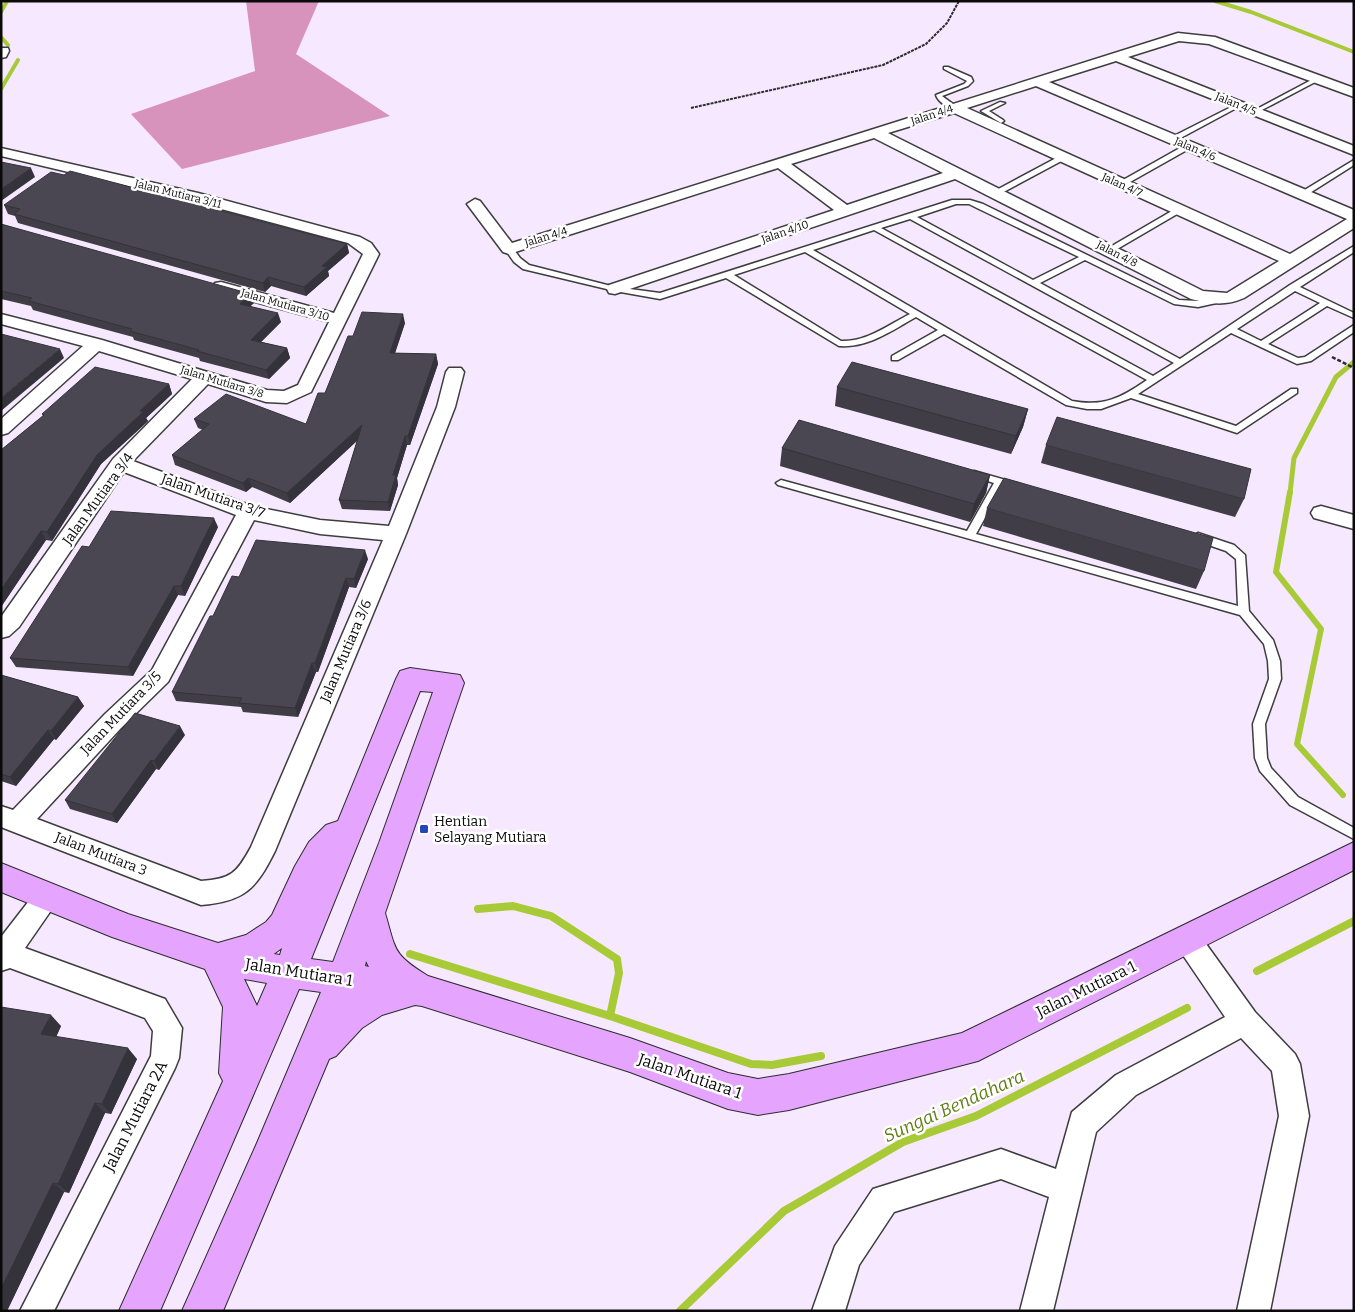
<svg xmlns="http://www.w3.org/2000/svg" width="1355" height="1312" viewBox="0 0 1355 1312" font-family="Bitter,serif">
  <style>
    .forest { fill: #d893bd }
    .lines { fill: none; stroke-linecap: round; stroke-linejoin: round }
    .stream-far3 { stroke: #a8ca36; stroke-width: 4 }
    .stream-far2 { stroke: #a8ca36; stroke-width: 5 }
    .stream-far1 { stroke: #a8ca36; stroke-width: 6 }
    .stream { stroke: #a8ca36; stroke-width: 8 }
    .lane-casing { stroke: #3d3d3d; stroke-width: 3 }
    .street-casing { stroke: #3d3d3d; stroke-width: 3 }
    .secondary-casing { stroke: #2c2c2c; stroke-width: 2 }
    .path-far1 { stroke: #2c2c2c; stroke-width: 2; stroke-dasharray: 3 1; stroke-linecap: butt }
    .path { stroke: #2c2c2c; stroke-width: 2.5; stroke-dasharray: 4 2; stroke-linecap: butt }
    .lane { fill: #fff; fill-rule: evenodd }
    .street { fill: #fff; fill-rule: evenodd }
    .secondary { fill: #e5a4fe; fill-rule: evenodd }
    .wall { fill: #403d47 }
    .shaded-wall { fill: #34323a }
    .building { fill: #4a4753; stroke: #34323a }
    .poi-dot { fill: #2645b7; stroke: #fff; stroke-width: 2 }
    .labels { text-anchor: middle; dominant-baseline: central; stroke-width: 5; stroke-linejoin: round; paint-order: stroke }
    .far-street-label { font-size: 11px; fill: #0a0a0a; stroke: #fff }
    .street-label { font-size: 14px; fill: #0a0a0a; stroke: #fff }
    .poi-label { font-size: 14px; fill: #0a0a0a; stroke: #fff; text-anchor: start }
    .near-street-label { font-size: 16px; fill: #0a0a0a; stroke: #fff }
    .near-water-label { font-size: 18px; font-style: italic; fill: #627e16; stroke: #fff }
  </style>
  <rect width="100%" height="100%" fill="#f6e8ff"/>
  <!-- forest -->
  <polygon class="forest" points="246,1 319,1 296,54 390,116 182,169 131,114 255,71"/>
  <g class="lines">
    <!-- stream-far3 -->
    <g class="stream-far3">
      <polyline points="1215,1 1251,12 1354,52"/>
      <polyline points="1,12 7,1"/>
      <polyline points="1,37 8,45"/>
      <polyline points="1,89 18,60"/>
    </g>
    <!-- stream-far2 -->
    <polyline class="stream-far2" points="1290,493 1294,458 1336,377 1354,362"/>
    <!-- stream-far1 -->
    <polyline class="stream-far1" points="1290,492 1276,572 1321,629 1297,744 1343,795"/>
    <!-- stream -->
    <g class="stream">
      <polyline points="478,909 513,906 551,916 617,959 619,973 610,1016"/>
      <polyline points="410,954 610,1016 751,1064 772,1065 821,1056"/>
      <polyline points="1257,971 1354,921"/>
      <polyline points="680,1311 784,1211 903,1142 976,1116 1187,1008"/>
    </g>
    <defs>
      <g id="lane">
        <path d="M944,67H948L971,77L973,81L968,86L942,96L957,107V109C950,110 938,102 936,95L964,84L967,81L944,69Z"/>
        <polygon points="1317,77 1320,79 1319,80 1258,112 1253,111"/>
        <polygon points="1000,102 1005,103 989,111 1003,120 1004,121 1001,123 981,111"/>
        <polygon points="1237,104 1242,105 1175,141 1168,139"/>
        <polygon points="1187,144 1194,146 1123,186 1116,184"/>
        <polygon points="1060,156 1067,158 996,196 989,194"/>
        <polygon points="1354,160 1354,165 1305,196 1298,194"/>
        <path d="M952,200H970L983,204L1179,300L1198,301L1221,298V302L1198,307L1174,304L1085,260L1040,283L1180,359L1290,285L1354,246V252L1300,287L1354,313V318L1327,306L1268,344L1298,358L1305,357L1354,325V332L1311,361L1297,364L1231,333L1138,394L1236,426L1291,389H1297V393L1237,433L1131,398L1101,409H1087L1066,405L944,334L898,360H892V356L938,330L916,317C891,331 868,348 839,346L726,278L660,299L615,291L523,269L514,262L505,249L512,247L520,258L529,265L615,287L660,293ZM956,204H969L977,208L1079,257L1033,280L917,217ZM910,219L1174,363L1153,376L881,228ZM874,230L1147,380C1121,398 1104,407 1072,401L813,250ZM805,252L910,314C888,325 867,342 841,341L734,275ZM1295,291L1320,303L1261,341L1237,329Z"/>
        <polygon points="1177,208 1184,210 1112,252 1105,250"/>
        <polygon points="974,471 1020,484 1022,486 1017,489 1003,485 976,534 1238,606 1236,559 1226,551 1194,540 1193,537 1198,533 1234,545 1245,555 1249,611 1273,640 1280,661 1281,679 1265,724 1267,758 1271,768 1298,797 1354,828 1354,839 1290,805 1260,771 1255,758 1253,724 1269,679 1268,661 1264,644 1240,615 778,485 776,483 781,480 967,531 994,483 971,476 969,474"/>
      </g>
      <g id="street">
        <path d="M1178,33L1215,37L1354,88V97L1209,44L1179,41L1128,57L1354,146V155L1116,61L1049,82L1354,210V228L1244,298C1226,306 1210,304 1191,299L955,179L615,294L609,293L607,289L609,285L834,210L778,168L509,254L503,252L467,204L475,199L480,201L512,243ZM1036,86L1347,219L1290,254L967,108ZM954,113L1279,261L1227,293L1203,291L888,133ZM874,138L943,173L847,205L791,164Z"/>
        <polygon points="1,48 8,48 9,51 6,57 1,58"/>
        <path d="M1,148L198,193L360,237L371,243L379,254L311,392L287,403L266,402L208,384L133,461L252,506L320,520L389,526L437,407L446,372L449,368H461L464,372L455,407L406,534L275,851C256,889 245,901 201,905L1,827V806L13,810L105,714L152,670L236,515L124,472L19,627L9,636L1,638V617L113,459L192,379L99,351L8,433L1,435V419L83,346L1,324V314L102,340L267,390L284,391L298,385L329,322L215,291L213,287L215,283L221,282L334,313L363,254L348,243L195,202L1,156ZM254,520L320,534L383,540L251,847C237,873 231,879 201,881L37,819L121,728L168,682Z"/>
        <polygon points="1321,506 1354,515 1354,529 1314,518 1311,513 1314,508"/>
        <polygon points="48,884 57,888 61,896 25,948 165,999 182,1028 179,1058 175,1068 54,1311 20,1311 151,1056 153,1031 145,1018 10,968 1,971 1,937 39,888"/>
        <polygon points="1186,927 1196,930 1255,1012 1295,1054 1300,1064 1309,1116 1270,1311 1237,1311 1279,1116 1272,1071 1241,1038 1136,1095 1096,1132 1053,1311 1020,1311 1049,1197 1001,1179 894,1212 859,1265 845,1311 812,1311 835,1246 873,1189 1001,1149 1056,1169 1072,1112 1116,1075 1225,1017 1172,939 1176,930"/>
      </g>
      <path id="secondary" d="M410,668L460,675L464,683L385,913C396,950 392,954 428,976L630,1038L728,1073L758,1079L789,1074L962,1033L1354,842V870L978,1061L789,1110L758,1115L728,1109L630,1072L422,1006L415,1005L382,1015L362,1028L336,1056L329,1059L223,1311H182L257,1143L321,992L299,989L160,1311H119L223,1081L219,1073L223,1007L205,969L112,937L1,892V863L128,914L218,943L246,935L266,922L272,915L295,866L309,842L326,825L338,821L396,679L400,671ZM420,691L433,692L379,843L333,962L311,959ZM282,948L280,955L274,954L275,953ZM366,961L369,967L365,966ZM244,979L267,983L257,1006Z"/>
    </defs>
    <!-- lane casing -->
    <use href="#lane" class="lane-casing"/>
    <!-- street casing -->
    <use href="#street" class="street-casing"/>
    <!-- secondary casing -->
    <use href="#secondary" class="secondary-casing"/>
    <!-- path-far1 -->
    <polyline class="path-far1" points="691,108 883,65 926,44 947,23 959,1"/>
    <!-- path -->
    <polyline class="path" points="1332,357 1354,368"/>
    <!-- lane -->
    <use href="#lane" class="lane"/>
    <!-- street -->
    <use href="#street" class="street"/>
    <!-- secondary -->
    <use href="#secondary" class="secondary"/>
  </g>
  <!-- wall -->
  <g class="wall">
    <polygon points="4,205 347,244 349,253 328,271 329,276 306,296 271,286 265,292 18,223 15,216 8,214"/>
    <polygon points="1,224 254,303 250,306 281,322 261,342 287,348 290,358 269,379 200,361 199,358 134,340 133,337 33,310 31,306 1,299"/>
    <polygon points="405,323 395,353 436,354 438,364 410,445 407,445 397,478 398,485 390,511 342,509 339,500 357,441 290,503 252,487 246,492 175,465 172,455 203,430 198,428 194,419 306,424 325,393 353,336"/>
    <polygon points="169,384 172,394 146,418 148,421 146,423 101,464 52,541 46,540 1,607 1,450 43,416 42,414"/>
    <polygon points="837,387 1028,409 1023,427 1011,454 835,406"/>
    <polygon points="1046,445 1244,499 1235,517 1041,463"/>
    <polygon points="782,448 990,475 986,493 970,522 780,466"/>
    <polygon points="987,508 1204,571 1196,589 983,526"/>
    <polygon points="218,527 185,596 178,595 133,676 16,667 10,658 89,547"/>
    <polygon points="368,559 356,588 349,587 318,672 316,672 298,717 243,712 241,707 176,701 172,692 239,577"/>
    <polygon points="1,675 78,697 84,706 56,740 54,739 16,786 1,781"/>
    <polygon points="185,735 159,770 156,769 117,823 70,809 65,800"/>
    <polygon points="1,1007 61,1026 56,1037 137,1059 111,1114 105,1113 69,1193 64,1192 7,1311 1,1311"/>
  </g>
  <!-- shaded-wall -->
  <g class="shaded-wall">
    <polygon points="31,168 35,177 1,201 1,189"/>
    <polygon points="347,244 349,253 328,271 329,276 306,296 304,287 322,266"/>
    <polygon points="268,277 271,286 265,292 263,283"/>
    <polygon points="251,294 254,303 243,313 240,304"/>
    <polygon points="278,313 281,322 254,349 251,340"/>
    <polygon points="403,314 405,323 392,362 390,353"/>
    <polygon points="287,348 290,358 269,379 266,370"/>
    <polygon points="60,349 64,358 1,411 1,398"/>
    <polygon points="436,354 438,364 410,445 408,436"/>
    <polygon points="169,384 172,394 146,418 148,421 146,423 101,464 52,541 47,532 97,455 140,411"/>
    <polygon points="1028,409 1023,427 1011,454 1016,436"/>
    <polygon points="362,425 364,434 290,503 287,493"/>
    <polygon points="405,436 407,445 397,478 398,485 390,511 388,502 393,475"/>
    <polygon points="990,475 986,493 970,522 974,504"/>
    <polygon points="248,478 252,487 246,492 243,483"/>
    <polygon points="214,518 218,527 185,596 181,586"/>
    <polygon points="41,531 46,540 1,607 1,590"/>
    <polygon points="365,550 368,559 356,588 354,579"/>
    <polygon points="346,578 349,587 318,672 315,663"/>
    <polygon points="174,586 178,595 133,676 128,667"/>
    <polygon points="312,663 316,672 298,717 295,708"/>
    <polygon points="78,697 84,706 56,740 51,731"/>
    <polygon points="180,726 185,735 159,770 154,761"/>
    <polygon points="48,730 54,739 16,786 10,777"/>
    <polygon points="151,760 156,769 117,823 112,814"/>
    <polygon points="51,1015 61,1026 52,1046 41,1034"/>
    <polygon points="128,1048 137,1059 111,1114 102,1104"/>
    <polygon points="95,1103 105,1113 69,1193 58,1184"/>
    <polygon points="53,1183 64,1192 7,1311 1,1311 1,1289"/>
  </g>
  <!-- building -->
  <g class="building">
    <polygon points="1,162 31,168 1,189"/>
    <polygon points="70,171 347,244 322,266 327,267 304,287 268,277 263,283 14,214 20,209 4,205 51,172 64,175"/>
    <polygon points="1,224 251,294 240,304 278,313 251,340 287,348 266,370 197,351 199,350 130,331 132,329 29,301 32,298 1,291"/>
    <polygon points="362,312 403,314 390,353 436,354 408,436 405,436 393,475 396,475 388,502 339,500 362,425 287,493 248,478 243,483 172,455 209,424 194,419 226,394 306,424 318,393 325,393 348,336 353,336"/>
    <polygon points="1,334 60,349 1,398"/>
    <polygon points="852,362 1028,409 1016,436 837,387"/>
    <polygon points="95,367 169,384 140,411 144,412 142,413 97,455 47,532 41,531 1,590 1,450 44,415 42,414"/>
    <polygon points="1057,417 1251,469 1244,499 1046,445"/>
    <polygon points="799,420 990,475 974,504 782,448"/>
    <polygon points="1004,478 1213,538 1204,571 987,508"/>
    <polygon points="111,511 214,518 181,586 174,586 128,667 10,658 82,546 89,547"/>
    <polygon points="256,540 365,550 354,579 346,578 315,663 312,663 295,708 239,703 242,698 172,692 210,616 213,616 232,576 239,577"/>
    <polygon points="1,675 78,697 51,731 48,730 10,777 1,774"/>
    <polygon points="135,713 180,726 154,761 151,760 112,814 65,800"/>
    <polygon points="1,1007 51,1015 41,1034 128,1048 102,1104 95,1103 58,1184 53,1183 1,1289"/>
  </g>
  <!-- markers -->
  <rect class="poi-dot" x="419" y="824" width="10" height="10" rx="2.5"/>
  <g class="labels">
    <!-- far-street labels -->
    <g class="far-street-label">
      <text transform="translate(1236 104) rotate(22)">Jalan 4/5</text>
      <text transform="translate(932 115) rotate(-18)">Jalan 4/4</text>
      <text transform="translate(1195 149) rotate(23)">Jalan 4/6</text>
      <text transform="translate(1122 185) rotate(24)">Jalan 4/7</text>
      <text transform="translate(178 194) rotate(14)">Jalan Mutiara 3/11</text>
      <text transform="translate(785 232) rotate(-19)">Jalan 4/10</text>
      <text transform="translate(546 237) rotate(-17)">Jalan 4/4</text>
      <text transform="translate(1117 254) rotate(27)">Jalan 4/8</text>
      <text transform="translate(285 305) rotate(16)">Jalan Mutiara 3/10</text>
      <text transform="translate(222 382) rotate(17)">Jalan Mutiara 3/8</text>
    </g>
    <!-- street labels -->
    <g class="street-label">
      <text transform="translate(213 496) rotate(19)">Jalan Mutiara 3/7</text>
      <text transform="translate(98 499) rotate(-54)">Jalan Mutiara 3/4</text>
      <text transform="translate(346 651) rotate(-67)">Jalan Mutiara 3/6</text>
      <text transform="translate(121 713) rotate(-46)">Jalan Mutiara 3/5</text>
      <text transform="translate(101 854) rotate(21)">Jalan Mutiara 3</text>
    </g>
    <!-- poi labels -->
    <g class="poi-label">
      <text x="434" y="821">Hentian<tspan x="434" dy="16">Selayang Mutiara</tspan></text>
    </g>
    <!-- near-street labels -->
    <g class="near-street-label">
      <text transform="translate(299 972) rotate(9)">Jalan Mutiara 1</text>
      <text transform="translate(1086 989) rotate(-26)">Jalan Mutiara 1</text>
      <text transform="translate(690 1076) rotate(19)">Jalan Mutiara 1</text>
      <text transform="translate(135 1116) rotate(-63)">Jalan Mutiara 2A</text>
    </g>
    <!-- near-water labels -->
    <g class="near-water-label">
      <text transform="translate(954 1106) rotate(-24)">Sungai Bendahara</text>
    </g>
  </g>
  <!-- border -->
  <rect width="1355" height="1312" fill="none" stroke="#0a0a0a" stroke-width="5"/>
</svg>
